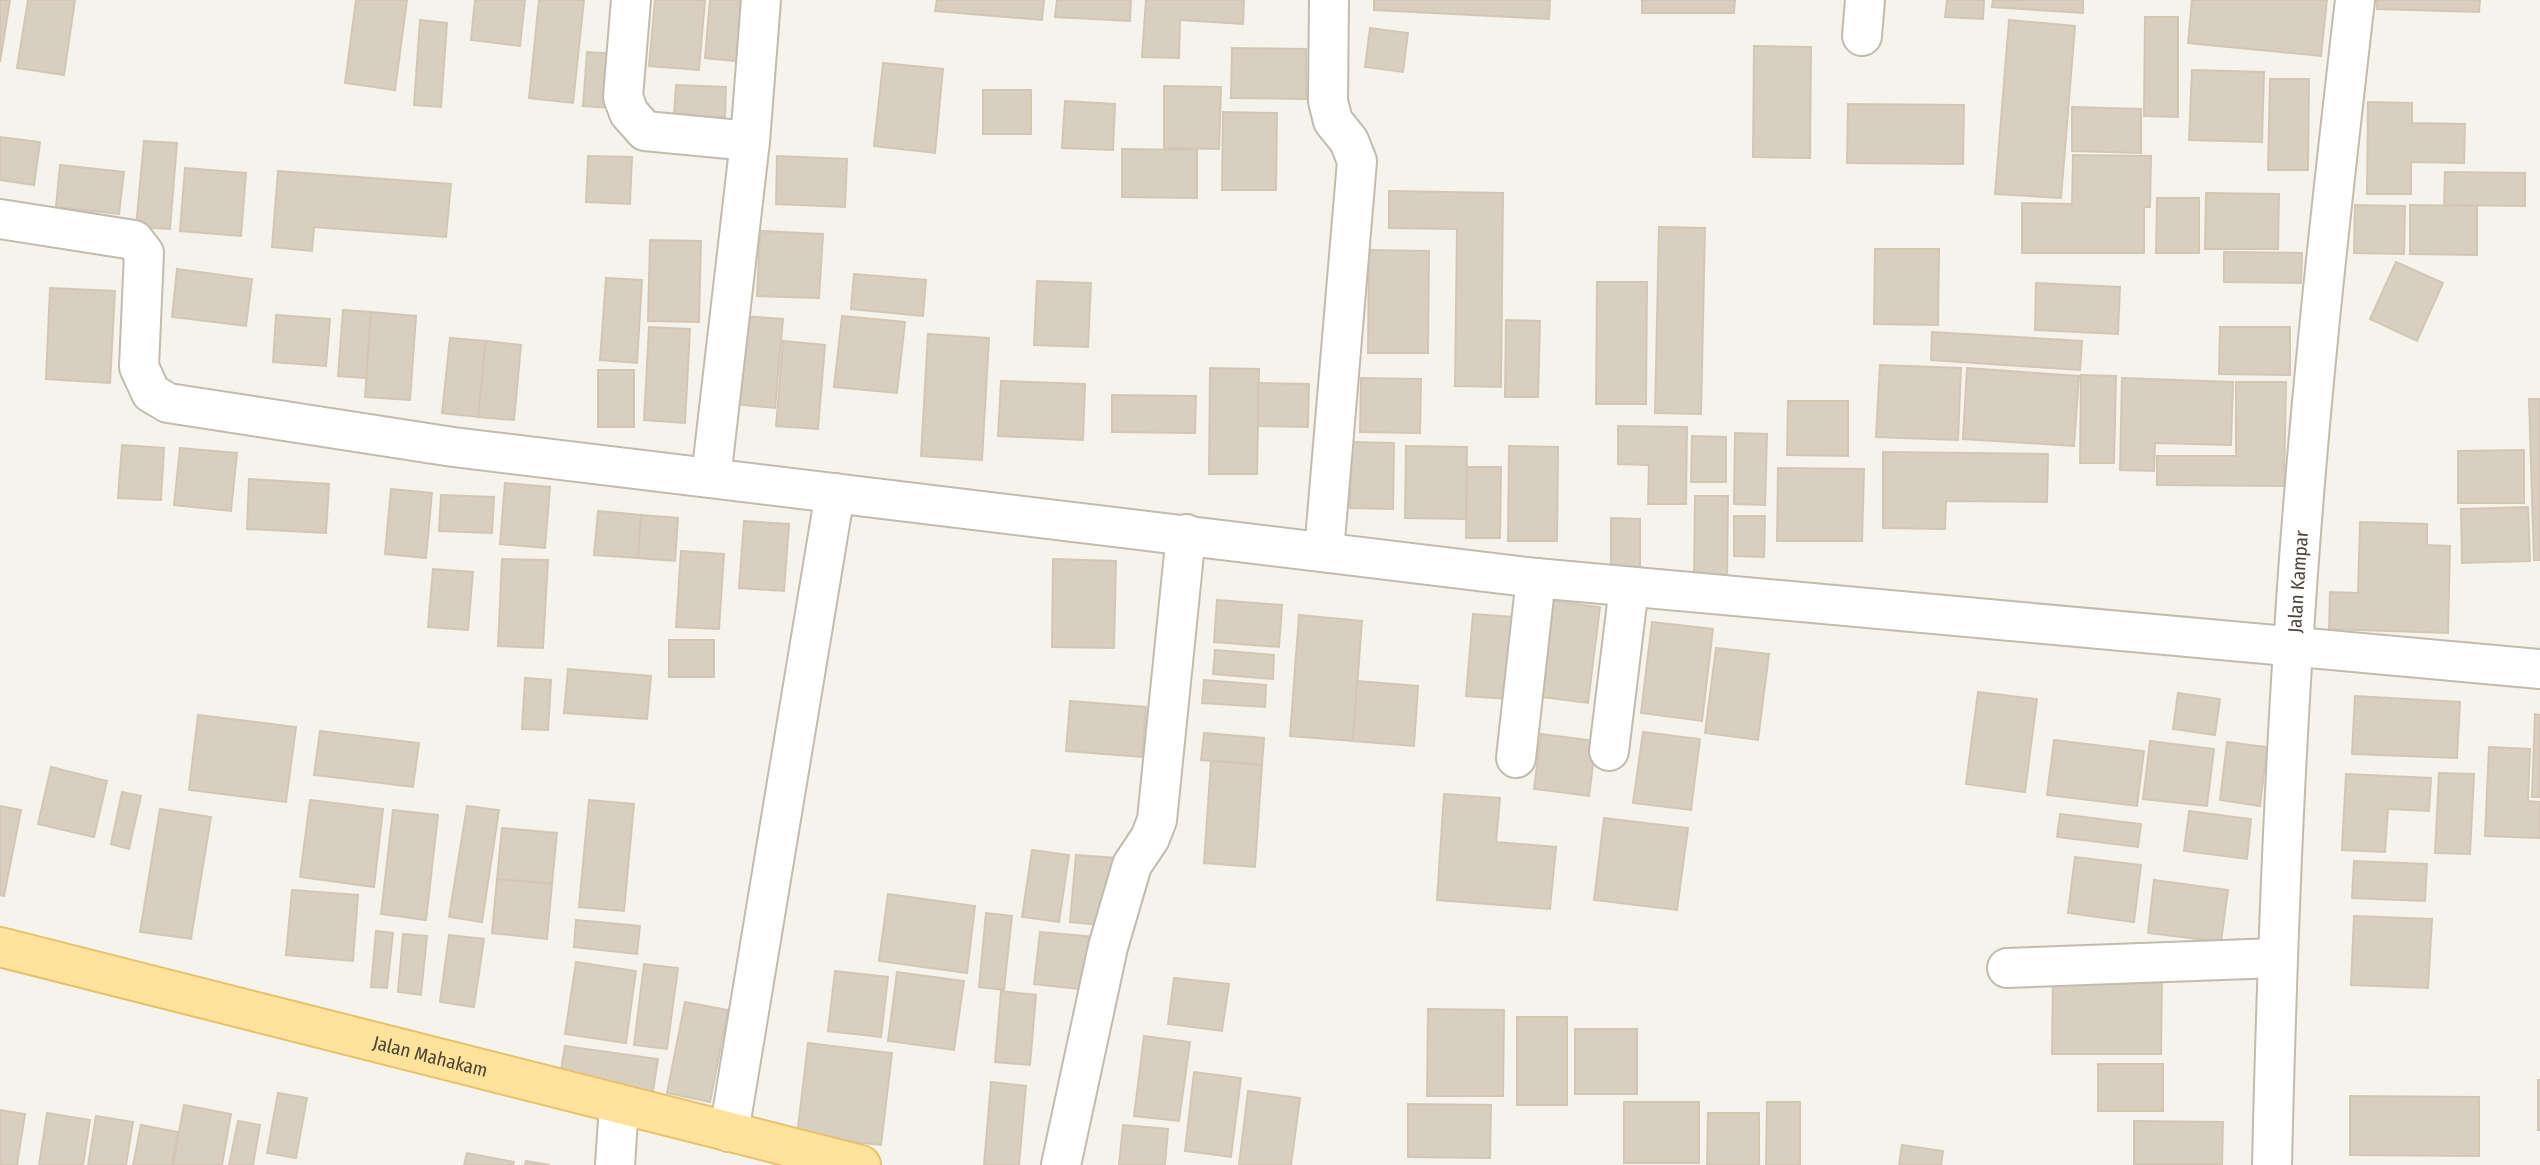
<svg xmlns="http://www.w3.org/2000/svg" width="2540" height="1165" viewBox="0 0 2540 1165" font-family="'Fira Sans Condensed',sans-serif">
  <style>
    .building { fill: #d8cfc1; stroke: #d3c7b4; stroke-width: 2 }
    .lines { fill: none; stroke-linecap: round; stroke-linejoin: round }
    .minor-casing { stroke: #c2bbae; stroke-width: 42 }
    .major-casing { stroke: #e6c16a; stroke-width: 42 }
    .minor { stroke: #fff; stroke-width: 38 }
    .major { stroke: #ffe39c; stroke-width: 38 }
    .labels { text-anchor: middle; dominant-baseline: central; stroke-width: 6; stroke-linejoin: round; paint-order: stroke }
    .street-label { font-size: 19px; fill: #4b4439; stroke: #fff }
  </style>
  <rect width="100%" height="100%" fill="#f6f3ec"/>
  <!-- building -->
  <g class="building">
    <polygon points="0,0 10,0 0,62"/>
    <polygon points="28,0 75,0 64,75 17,68"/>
    <polygon points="356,0 407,0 395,90 345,83"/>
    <polygon points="475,0 525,0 520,46 471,40"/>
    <polygon points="539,0 584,0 573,103 529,98"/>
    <polygon points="655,0 705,0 699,70 649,66"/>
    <polygon points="710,0 750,0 744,62 705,58"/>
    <polygon points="937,0 1044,0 1042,20 935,11"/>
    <polygon points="1057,0 1131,0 1130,21 1055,17"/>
    <polygon points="1146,0 1244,0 1243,24 1180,20 1179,58 1142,57"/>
    <polygon points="1374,0 1550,0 1549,19 1374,10"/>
    <polygon points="1642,0 1735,0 1734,13 1642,13"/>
    <polygon points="1947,0 1984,0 1983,19 1945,17"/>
    <polygon points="1993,0 2083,0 2083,13 1992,7"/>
    <polygon points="2192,0 2327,0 2321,56 2188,43"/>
    <polygon points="2377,0 2480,0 2479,12 2377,9"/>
    <polygon points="2145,17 2178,17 2178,117 2144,116"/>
    <polygon points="420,20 447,23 441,107 414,105"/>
    <polygon points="2009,20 2075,26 2061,198 1995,194"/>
    <polygon points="1370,28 1408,33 1403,72 1365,67"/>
    <polygon points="1754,46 1811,47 1810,158 1753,157"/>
    <polygon points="1232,48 1306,49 1306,99 1231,98"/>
    <polygon points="587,52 616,54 612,108 583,106"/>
    <polygon points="883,63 943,69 935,153 874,146"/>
    <polygon points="2192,70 2264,72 2262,142 2189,140"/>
    <polygon points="2270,79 2309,79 2308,170 2268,170"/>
    <polygon points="676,85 726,87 725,117 674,116"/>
    <polygon points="1164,86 1221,87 1219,149 1164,148"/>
    <rect x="983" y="90" width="48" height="44"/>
    <polygon points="1065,101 1115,104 1113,150 1062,148"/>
    <polygon points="2368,102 2412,103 2412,123 2465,124 2464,163 2411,162 2411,194 2367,194"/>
    <polygon points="1848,104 1964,105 1963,164 1847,163"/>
    <polygon points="2072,107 2141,109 2141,153 2072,151"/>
    <polygon points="1223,112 1277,113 1276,190 1222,190"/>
    <polygon points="0,137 40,142 34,185 0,180"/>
    <polygon points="144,141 177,143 170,229 136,227"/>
    <polygon points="1122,149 1197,150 1197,198 1122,197"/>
    <polygon points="2073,155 2151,156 2150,207 2144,207 2144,253 2022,253 2022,203 2072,204"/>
    <polygon points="588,156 632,157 630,204 586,202"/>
    <polygon points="777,156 847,159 845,207 776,204"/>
    <polygon points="60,165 124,172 119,214 56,207"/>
    <polygon points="185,168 246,173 241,236 180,231"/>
    <polygon points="278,171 451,184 446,237 314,227 312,251 272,247"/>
    <polygon points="2445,172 2525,173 2525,206 2444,205"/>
    <polygon points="1389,191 1503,193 1501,387 1455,386 1457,229 1389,228"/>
    <polygon points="2206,193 2279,194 2278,249 2205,249"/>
    <polygon points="2157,198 2199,198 2199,253 2156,253"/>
    <polygon points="2355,205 2405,206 2404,254 2354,253"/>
    <polygon points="2410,205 2477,206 2477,255 2410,254"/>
    <polygon points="1659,227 1705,228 1701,414 1655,413"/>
    <polygon points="760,231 823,234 819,298 757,296"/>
    <polygon points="650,240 701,241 699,322 648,321"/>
    <polygon points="1875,249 1939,249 1938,325 1874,324"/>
    <polygon points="1369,250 1429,251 1428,353 1368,353"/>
    <polygon points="2224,252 2302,253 2301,283 2224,282"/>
    <polygon points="2396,262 2443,283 2417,341 2370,319"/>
    <polygon points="177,269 252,279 246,326 172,317"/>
    <polygon points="854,274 926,280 923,316 851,309"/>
    <polygon points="606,278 642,280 637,363 600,360"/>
    <polygon points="1037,281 1091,283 1088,347 1034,345"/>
    <polygon points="1597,282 1647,282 1646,404 1596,404"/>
    <polygon points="2036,283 2120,287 2118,334 2035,330"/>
    <polygon points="50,288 115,291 110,383 46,379"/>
    <polygon points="343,310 371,312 366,378 338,376"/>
    <polygon points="371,312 416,316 410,400 365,397"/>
    <polygon points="276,315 330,319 326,366 273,362"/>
    <polygon points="743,316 783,319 775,408 736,404"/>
    <polygon points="842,316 905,322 897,393 834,387"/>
    <polygon points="1506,320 1540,321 1538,397 1505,397"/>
    <polygon points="649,327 690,329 685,423 644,420"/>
    <polygon points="2220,327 2290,327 2290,375 2219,374"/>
    <polygon points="1932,332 2082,341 2080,370 1931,360"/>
    <polygon points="928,334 989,338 982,460 921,456"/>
    <polygon points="450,338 486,341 478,417 442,413"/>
    <polygon points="486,341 521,345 514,420 478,417"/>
    <polygon points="783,341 825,345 818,429 776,426"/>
    <polygon points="1880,365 1961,368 1958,440 1876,437"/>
    <polygon points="1210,368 1259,369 1257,474 1209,474"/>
    <polygon points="1967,368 2079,376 2074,446 1963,439"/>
    <rect x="598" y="370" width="36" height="57"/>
    <polygon points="2081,375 2116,376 2114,463 2080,463"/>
    <polygon points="1361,378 1421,379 1420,433 1360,432"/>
    <polygon points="2122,378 2233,382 2231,445 2155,443 2154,471 2120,470"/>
    <polygon points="1001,381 1085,384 1083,440 998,436"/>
    <polygon points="2236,382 2286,382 2284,486 2157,485 2157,456 2236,456"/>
    <polygon points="1258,383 1309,384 1308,427 1258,426"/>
    <polygon points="1112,395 1196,396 1195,433 1112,432"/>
    <polygon points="2529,399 2540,399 2540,560 2534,560"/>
    <polygon points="1788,401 1848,401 1848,456 1787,455"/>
    <polygon points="1618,426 1687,427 1686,504 1648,504 1649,465 1618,464"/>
    <polygon points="1735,433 1767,434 1765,505 1734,504"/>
    <polygon points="1692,436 1726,437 1726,482 1691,482"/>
    <polygon points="1351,442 1394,443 1393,509 1350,508"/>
    <polygon points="122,445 164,448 161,500 118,498"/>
    <polygon points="1406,446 1467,447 1466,519 1405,518"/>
    <polygon points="1509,446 1558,447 1557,541 1508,541"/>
    <polygon points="180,448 237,453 231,511 174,505"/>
    <polygon points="2524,450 2524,503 2458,503 2458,451"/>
    <polygon points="1883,452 2048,454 2047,502 1946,501 1945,529 1883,528"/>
    <polygon points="1467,467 1501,467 1500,538 1466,538"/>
    <polygon points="1778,468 1864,469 1862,541 1777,541"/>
    <polygon points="249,479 329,484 326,533 247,529"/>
    <polygon points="505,483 550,487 545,548 500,544"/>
    <polygon points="391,489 432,493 426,558 385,554"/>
    <polygon points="441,495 494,497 492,533 439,531"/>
    <polygon points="1695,496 1728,496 1727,581 1694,581"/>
    <polygon points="2528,507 2530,561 2462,563 2461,509"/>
    <polygon points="598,511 641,515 638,558 594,555"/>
    <polygon points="641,515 678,518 675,561 638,558"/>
    <polygon points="1734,516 1765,516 1764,557 1734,556"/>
    <polygon points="1611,518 1640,519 1640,567 1611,567"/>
    <polygon points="744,521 789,524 784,591 739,588"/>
    <polygon points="2360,522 2427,524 2427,545 2450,546 2448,633 2329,629 2330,592 2358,593"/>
    <polygon points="681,551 724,554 719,629 676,627"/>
    <polygon points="502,559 548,560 543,648 498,646"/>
    <polygon points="1053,559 1116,561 1114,648 1052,647"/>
    <polygon points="433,569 473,572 468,630 428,627"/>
    <polygon points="1217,600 1282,605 1279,647 1214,642"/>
    <polygon points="1546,600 1600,607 1588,703 1533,696"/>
    <polygon points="1473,614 1514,617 1508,699 1466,696"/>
    <polygon points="1299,615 1362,621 1353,741 1290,736"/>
    <polygon points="1652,622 1713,629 1702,721 1641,713"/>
    <rect x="669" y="640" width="45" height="37"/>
    <polygon points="1716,648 1769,654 1758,740 1705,733"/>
    <polygon points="1215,650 1274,655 1273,679 1213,674"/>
    <polygon points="568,669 651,676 647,719 564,713"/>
    <polygon points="525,678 551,680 548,730 522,729"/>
    <polygon points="1204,680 1266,685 1265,707 1202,703"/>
    <polygon points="1357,681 1418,686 1414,746 1353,741"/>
    <polygon points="1978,692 2037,699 2025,792 1966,784"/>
    <polygon points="2178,693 2220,699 2215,735 2173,729"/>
    <polygon points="2355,696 2460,702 2457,758 2352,754"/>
    <polygon points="1070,701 1146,707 1142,757 1066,751"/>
    <polygon points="2535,714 2540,715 2540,797 2532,797"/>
    <polygon points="198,715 296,727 286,802 189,790"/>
    <polygon points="320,731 419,743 413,787 314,775"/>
    <polygon points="1643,732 1700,739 1691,810 1633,803"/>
    <polygon points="1204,733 1264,738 1262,765 1201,760"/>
    <polygon points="1541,734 1596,741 1589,796 1534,789"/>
    <polygon points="2054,740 2144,751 2137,806 2047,795"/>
    <polygon points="2150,741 2214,749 2207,806 2143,799"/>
    <polygon points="2227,742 2267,747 2260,806 2220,800"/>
    <polygon points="2489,747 2530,749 2528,801 2540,802 2540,838 2485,836"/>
    <polygon points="1211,761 1262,765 1255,867 1204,863"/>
    <polygon points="51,767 107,781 94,837 38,824"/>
    <polygon points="2439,773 2474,774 2470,854 2435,853"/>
    <polygon points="2346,774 2431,778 2429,811 2388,809 2385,852 2342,850"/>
    <polygon points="122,792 141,796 129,849 111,844"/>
    <polygon points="1444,794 1500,798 1496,842 1556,847 1550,909 1437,900"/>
    <polygon points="310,800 383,809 374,887 300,877"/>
    <polygon points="589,800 634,804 624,911 579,907"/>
    <polygon points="0,806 21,810 4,896 0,895"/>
    <polygon points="467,806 499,810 482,922 449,917"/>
    <polygon points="160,809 211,817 191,939 140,932"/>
    <polygon points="393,810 438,815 426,920 381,914"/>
    <polygon points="2189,811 2251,819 2247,859 2184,851"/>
    <polygon points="2060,814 2141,824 2138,847 2057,837"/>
    <polygon points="1604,818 1688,828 1677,910 1594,900"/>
    <polygon points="502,828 557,833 552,884 497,879"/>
    <polygon points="1032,850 1069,855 1059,922 1022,917"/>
    <polygon points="1076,855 1117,858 1110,926 1070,922"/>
    <polygon points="2075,857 2141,865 2134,922 2068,913"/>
    <polygon points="2354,861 2427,864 2425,901 2352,898"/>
    <polygon points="497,879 552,884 547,939 492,933"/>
    <polygon points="2154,880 2228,890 2221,942 2148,933"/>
    <polygon points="292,890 358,895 353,961 286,955"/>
    <polygon points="888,894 975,906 967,973 879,961"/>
    <polygon points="986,913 1012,916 1004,990 979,987"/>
    <polygon points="2354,916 2432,919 2428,988 2351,985"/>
    <polygon points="576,920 640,926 637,954 574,947"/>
    <polygon points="376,931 393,933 387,988 371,987"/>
    <polygon points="1040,932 1095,937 1088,990 1034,984"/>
    <polygon points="403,934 427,936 421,995 398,992"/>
    <polygon points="449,935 484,939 474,1007 440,1002"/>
    <polygon points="576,962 636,971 626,1043 565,1034"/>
    <polygon points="644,964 678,968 667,1049 634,1045"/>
    <polygon points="835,971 888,977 881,1037 828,1031"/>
    <polygon points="897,972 964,981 954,1050 888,1041"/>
    <polygon points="2053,976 2162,977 2161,1054 2052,1054"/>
    <polygon points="1174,978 1229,984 1222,1031 1168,1024"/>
    <polygon points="1001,991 1036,995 1030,1065 995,1062"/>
    <polygon points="685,1002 728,1010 710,1102 667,1093"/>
    <polygon points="1428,1009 1504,1010 1503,1096 1427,1096"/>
    <rect x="1517" y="1017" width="50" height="88"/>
    <rect x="1575" y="1029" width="62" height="65"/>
    <polygon points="1144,1036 1190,1042 1179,1121 1134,1116"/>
    <polygon points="808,1043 892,1053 881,1145 797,1136"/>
    <polygon points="565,1046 658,1059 652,1097 559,1083"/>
    <rect x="2098" y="1064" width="65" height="47"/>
    <polygon points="1194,1072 1241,1078 1231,1157 1185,1151"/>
    <rect x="2538" y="1080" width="2" height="50"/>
    <polygon points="991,1082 1026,1086 1019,1165 984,1165"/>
    <polygon points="1248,1091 1300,1098 1291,1165 1239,1165"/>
    <polygon points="278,1093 307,1098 296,1158 267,1153"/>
    <polygon points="2350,1096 2479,1097 2479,1156 2350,1155"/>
    <rect x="1624" y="1102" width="75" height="61"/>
    <polygon points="1767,1102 1800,1102 1800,1165 1766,1165"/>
    <polygon points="1408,1104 1491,1105 1490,1158 1408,1157"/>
    <polygon points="184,1105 231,1114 222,1165 173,1165"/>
    <polygon points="0,1110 25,1114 17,1165 0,1165"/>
    <polygon points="47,1113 90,1120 83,1165 39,1165"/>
    <polygon points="1708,1113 1759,1113 1759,1165 1707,1165"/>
    <polygon points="96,1116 133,1122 126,1165 88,1165"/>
    <polygon points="238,1121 260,1125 253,1165 229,1165"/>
    <polygon points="2134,1121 2223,1122 2222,1164 2134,1164"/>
    <polygon points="141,1125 178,1132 172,1165 133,1165"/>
    <polygon points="1123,1125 1168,1129 1165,1165 1119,1165"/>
    <polygon points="1902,1145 1943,1151 1941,1165 1899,1165"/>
    <polygon points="467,1153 514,1162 513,1165 464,1165"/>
    <polygon points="526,1161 550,1165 525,1165"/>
  </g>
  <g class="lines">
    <defs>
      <g id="minor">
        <polyline points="631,0 623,97 629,113 645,131 750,141 711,478"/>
        <polyline points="1862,36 1865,0"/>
        <polyline points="750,141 761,0"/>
        <polyline points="0,219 134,240 144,253 139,367 151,393 168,403 453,447 1536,578 2540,669"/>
        <polyline points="1324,552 1357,161 1349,141 1333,121 1328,101 1329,0"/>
        <polyline points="1609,751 1629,587"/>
        <polyline points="1516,758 1536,578"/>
        <polyline points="2007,968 2277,958"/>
        <polyline points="729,1132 835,493"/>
        <polyline points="615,1165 619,1105"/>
        <polyline points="1061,1165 1108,947 1132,865 1150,838 1157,820 1186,534"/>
        <path id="s1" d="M2272,1165C2276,993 2282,821 2293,649C2306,432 2330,216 2355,0"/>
      </g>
      <g id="major">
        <path id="s2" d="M0,947L861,1165"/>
      </g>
    </defs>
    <!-- minor casing -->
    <use href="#minor" class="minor-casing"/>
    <!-- major casing -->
    <use href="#major" class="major-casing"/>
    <!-- minor -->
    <use href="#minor" class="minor"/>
    <!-- major -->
    <use href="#major" class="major"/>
  </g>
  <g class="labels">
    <!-- street labels -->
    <g class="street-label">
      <text stroke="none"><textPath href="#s1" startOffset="584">Jalan Kampar</textPath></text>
      <text stroke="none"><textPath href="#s2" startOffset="444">Jalan Mahakam</textPath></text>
    </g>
  </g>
</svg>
